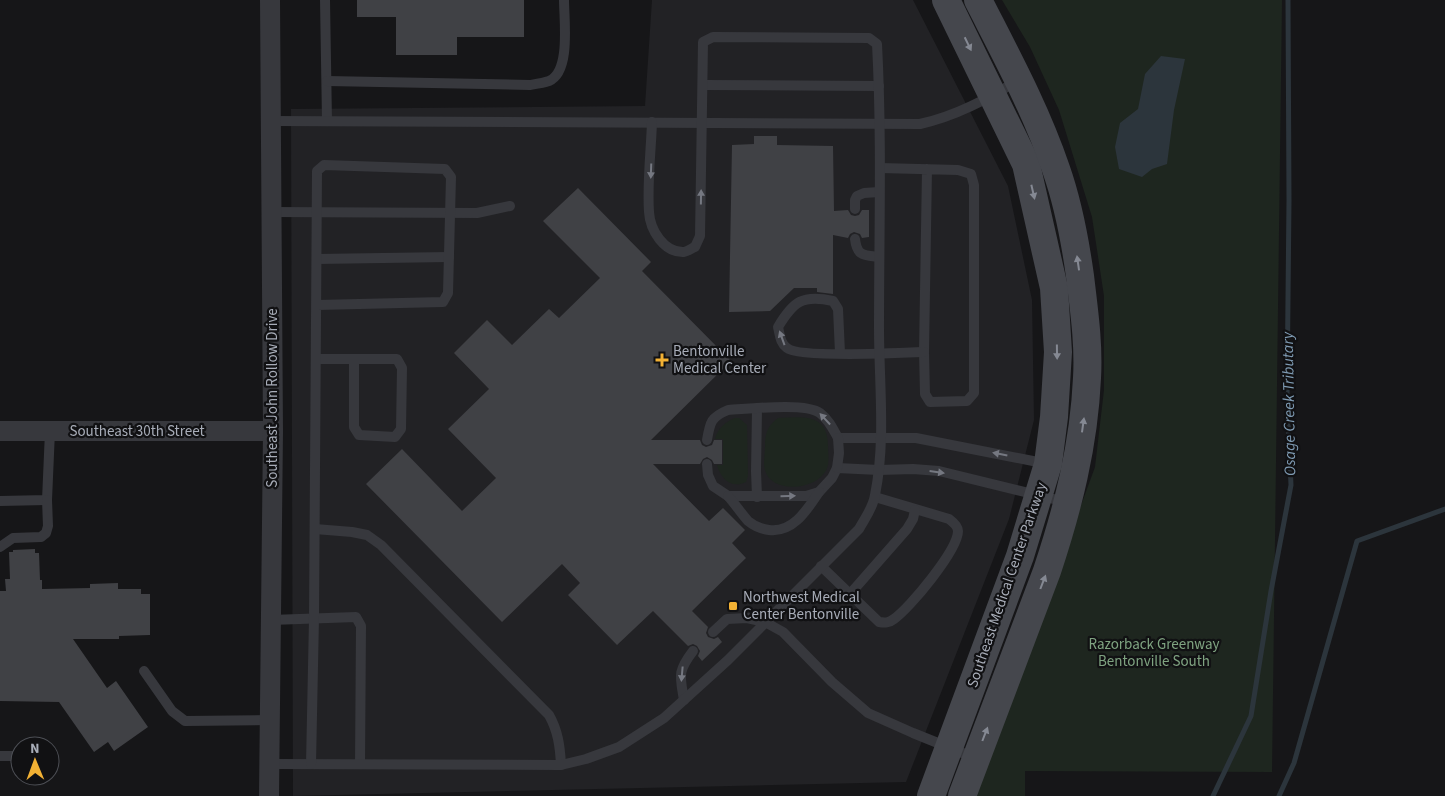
<svg xmlns="http://www.w3.org/2000/svg" width="1445" height="796" viewBox="0 0 1445 796" font-family="'Source Sans 3',sans-serif">
  <style>
    .built { fill: #222225 }
    .green { fill: #1e261f }
    .water { fill: #2c353c }
    .lines { fill: none; stroke-linecap: round; stroke-linejoin: round }
    .stream { stroke: #2c353c; stroke-width: 5 }
    .building { fill: #404145 }
    .service { stroke: #37383d; stroke-width: 10 }
    .minor { stroke: #37383d; stroke-width: 20 }
    .secondary { stroke: #45474d; stroke-width: 28 }
    .oneway { fill: #858993 }
    .oneway2 { fill: #757881 }
    .poi-dot { fill: #f2b134; stroke: #111113; stroke-width: 2 }
    .labels { text-anchor: middle; dominant-baseline: central; stroke-width: 4.5; stroke-linejoin: round; paint-order: stroke }
    .poi-label { font-size: 15px; fill: #a8adb8; stroke: #111113; text-anchor: start }
    .street-label { font-size: 15px; fill: #a8adb8; stroke: #111113 }
    .park-label { font-size: 15px; fill: #7fa381; stroke: #111113 }
    .water-label { font-size: 16px; font-style: italic; fill: #7f9bb3; stroke: #111113 }
  </style>
  <rect width="100%" height="100%" fill="#161618"/>
  <!-- built -->
  <polygon class="built" points="652,0 913,0 1008,186 1032,300 1034,420 1009,519 906,782 293,796 291,109 645,106"/>
  <!-- green -->
  <g class="green">
    <polygon points="1002,0 1282,0 1272,772 1025,771 1025,796 975,796 1095,467 1104,390 1104,296 1092,217 1059,110 1030,47"/>
    <path d="M735,418H739L747,425L748,476L746,482C731,489 721,479 717,465H723V439H715C718,428 725,422 735,418Z"/>
    <path d="M778,418C803,417 828,413 828,446C828,453 829,459 828,465C822,491 771,495 765,470C763,463 765,454 765,447C765,434 767,426 778,418Z"/>
  </g>
  <!-- water -->
  <polygon class="water" points="1161,56 1185,59 1174,110 1167,164 1152,169 1142,177 1119,169 1115,147 1120,123 1138,109 1145,74"/>
  <g class="lines">
    <!-- stream -->
    <g class="stream">
      <polyline points="1213,796 1251,716 1271,591 1291,485 1287,397 1289,200 1288,0"/>
      <polyline points="1279,796 1294,763 1357,541 1445,509"/>
    </g>
  </g>
  <!-- building -->
  <g class="building">
    <polygon points="357,0 524,0 524,37 457,37 457,55 396,55 396,17 357,17"/>
    <polygon points="754,136 777,136 777,145 833,146 834,211 848,210 851,215 855,216 859,215 862,210 869,210 869,237 862,238 860,234 854,232 850,234 848,238 833,235 833,294 817,292 817,288 794,288 770,311 729,312 732,145 754,144"/>
    <polygon points="578,188 651,262 642,271 731,361 651,440 700,440 702,445 706,447 712,445 714,440 722,440 722,464 714,464 712,460 707,457 703,459 700,464 653,464 709,521 723,508 745,530 732,543 746,558 692,611 708,627 706,633 708,637 714,639 718,637 722,642 702,661 698,656 700,651 697,646 693,644 688,646 653,611 617,645 568,595 580,583 562,564 502,622 366,484 402,449 462,511 496,478 448,429 489,389 454,353 487,320 512,345 549,309 559,318 600,278 543,221"/>
    <polygon points="35,549 35,553 39,553 40,580 42,580 42,589 90,588 90,584 118,583 118,589 141,589 141,594 150,594 150,635 119,636 119,639 73,639 107,688 116,681 148,727 114,751 108,742 94,752 59,702 0,701 0,591 6,591 5,579 10,579 9,552 13,552 13,550"/>
  </g>
  <g class="lines">
    <!-- service -->
    <g class="service">
      <polyline points="325,0 327,121"/>
      <path d="M327,81L530,85C536,84 543,83 549,81C571,72 564,20 564,0"/>
      <polyline points="703,85 879,86"/>
      <path d="M271,121L920,124C956,116 987,99 1017,81"/>
      <polyline points="880,168 958,170 971,174 974,185 974,393 967,401 930,402 925,394 924,352 927,169"/>
      <polyline points="855,209 855,200 857,196 864,193 879,192"/>
      <polyline points="272,212 477,213 510,206"/>
      <path d="M855,239C857,256 863,255 879,257"/>
      <polyline points="317,259 449,257"/>
      <path d="M840,353L838,309L833,301C802,294 793,302 778,327C780,335 780,343 787,348C799,358 902,353 924,352"/>
      <polyline points="316,359 397,359 402,368 401,429 395,437 359,435 354,427 354,359"/>
      <polyline points="757,409 756,471 757,497"/>
      <path d="M707,440C710,422 711,417 728,410C748,409 806,402 820,413C829,420 833,429 838,438H916L1048,464"/>
      <polyline points="707,464 708,475 713,486 728,496 806,496 819,492 832,478 837,468 879,470 913,469 939,471 1066,502"/>
      <polyline points="837,468 839,453 838,438"/>
      <path d="M728,496C735,504 741,513 748,521C754,526 761,529 769,530C793,533 807,510 819,492"/>
      <polyline points="0,501 47,500 50,431"/>
      <path d="M315,529L352,532L367,535L381,545L549,715C558,731 560,746 561,765"/>
      <polyline points="0,547 13,538 41,537 46,533 48,526 47,500"/>
      <path d="M821,566L879,622C885,623 889,623 894,619C909,609 958,550 958,531C958,526 953,522 949,519L875,497"/>
      <polyline points="850,594 907,529 913,519 915,510"/>
      <polyline points="271,620 356,617 361,626 360,764"/>
      <polyline points="713,632 727,619 747,618 765,622 783,632 832,682 868,713 913,733 975,758"/>
      <polyline points="144,671 172,711 185,721 270,720"/>
      <path d="M684,700C680,676 677,672 693,651"/>
      <polyline points="0,756 20,756"/>
      <path d="M269,764L561,765L586,759L619,747L664,718L728,660L859,529C865,518 873,508 875,495C886,440 879,384 879,328C879,233 882,138 877,44L869,38L713,37L703,42L700,236L695,247C692,248 688,251 684,252C664,253 650,230 649,212C647,184 651,151 652,122"/>
      <polyline points="311,764 314,618 317,171 324,165 445,169 451,177 448,293 443,302 317,305"/>
    </g>
    <!-- minor -->
    <g class="minor">
      <polyline points="0,431 273,431"/>
      <polyline points="269,796 273,431 270,0"/>
    </g>
    <!-- secondary -->
    <g class="secondary">
      <polyline points="931,796 1020,556 1048,464 1054,417 1058,352 1054,288 1026,164 946,0"/>
      <path d="M962,796L1047,571C1068,508 1084,445 1087,378C1089,344 1084,310 1080,276C1075,240 1068,203 1056,169C1036,110 1006,55 978,0"/>
    </g>
  </g>
  <!-- one-way arrows -->
  <defs><path id="oneway-solid" d="M-6-.8H1V-3.2L6.5 0L1 3.2V.8H-6Z" transform="scale(1.25)"/></defs>
  <g class="oneway">
    <use href="#oneway-solid" transform="translate(968 44) rotate(64)"/>
    <use href="#oneway-solid" transform="translate(1033 192) rotate(77)"/>
    <use href="#oneway-solid" transform="translate(1078 263) rotate(-98)"/>
    <use href="#oneway-solid" transform="translate(1057 352) rotate(89)"/>
    <use href="#oneway-solid" transform="translate(1083 425) rotate(-82)"/>
    <use href="#oneway-solid" transform="translate(1043 582) rotate(-69)"/>
    <use href="#oneway-solid" transform="translate(985 734) rotate(-69)"/>
  </g>
  <g class="oneway2">
    <use href="#oneway-solid" transform="translate(651 171) rotate(92)"/>
    <use href="#oneway-solid" transform="translate(701 197) rotate(-89)"/>
    <use href="#oneway-solid" transform="translate(782 338) rotate(-110)"/>
    <use href="#oneway-solid" transform="translate(825 419) rotate(-133)"/>
    <use href="#oneway-solid" transform="translate(1000 454) rotate(-169)"/>
    <use href="#oneway-solid" transform="translate(937 472) rotate(8)"/>
    <use href="#oneway-solid" transform="translate(788 496) rotate(-1)"/>
    <use href="#oneway-solid" transform="translate(682 674) rotate(95)"/>
  </g>
  <!-- markers -->
  <g class="poi-dot">
    <path d="M659.5 352.5h5v5h5v5h-5v5h-5v-5h-5v-5h5z"/>
    <rect x="728" y="601" width="10" height="10" rx="2.5"/>
  </g>
  <g class="labels">
    <!-- poi labels -->
    <g class="poi-label">
      <text x="673" y="351">Bentonville<tspan x="673" dy="17">Medical Center</tspan></text>
      <text x="743" y="597">Northwest Medical<tspan x="743" dy="17">Center Bentonville</tspan></text>
    </g>
    <!-- street labels -->
    <g class="street-label">
      <text transform="translate(272 398) rotate(-90)">Southeast John Rollow Drive</text>
      <text x="137" y="431">Southeast 30th Street</text>
      <text transform="translate(1007 585) rotate(-71)">Southeast Medical Center Parkway</text>
    </g>
    <!-- park labels -->
    <g class="park-label">
      <text x="1154" y="644">Razorback Greenway<tspan x="1154" dy="17">Bentonville South</tspan></text>
    </g>
    <!-- water labels -->
    <g class="water-label">
      <text transform="translate(1289 404) rotate(-91)">Osage Creek Tributary</text>
    </g>
  </g>
  <!-- north arrow -->
  <g transform="translate(35 761) rotate(359)"><circle r="24" fill="#111113" stroke="#4d4f55"/>
  <path d="M0-4L9 19L0 12L-9 19Z" fill="#f2b134"/>
  <text y="-8" font-size="14" font-weight="bold" text-anchor="middle" fill="#a8adb8">N</text>
  </g>
</svg>
